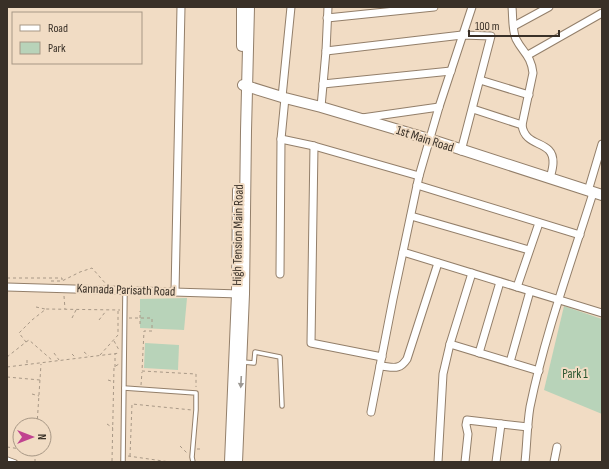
<svg xmlns="http://www.w3.org/2000/svg" width="609" height="469" viewBox="0 0 609 469" font-family="'Sofia Sans Condensed',sans-serif">
  <style>
    .green { fill: #b8d3b9 }
    .lines { fill: none; stroke-linecap: round; stroke-linejoin: round }
    .lane-casing { stroke: #937f6a; stroke-width: 5.5 }
    .street-casing { stroke: #937f6a; stroke-width: 9 }
    .secondary-casing { stroke: #937f6a; stroke-width: 12 }
    .path { stroke: #a89886; stroke-width: 1; stroke-dasharray: 3 3; stroke-linecap: butt }
    .lane { stroke: #fff; stroke-width: 3.5 }
    .street { stroke: #fff; stroke-width: 7 }
    .secondary { stroke: #fff; stroke-width: 10 }
    .oneway { fill: #9c9893 }
    .labels { text-anchor: middle; dominant-baseline: central; stroke-width: 4; stroke-linejoin: round; paint-order: stroke }
    .street-label { font-size: 13px; fill: #393027; stroke: #f1dcc4 }
    .park-label { font-size: 13px; fill: #28542e; stroke: #f1dcc4 }
  </style>
  <rect width="100%" height="100%" fill="#f1dcc4"/>
  <!-- green -->
  <g class="green">
    <polygon points="187,298 184,330 140,328 140,299"/>
    <polygon points="564,306 602,319 602,414 544,390"/>
    <polygon points="145,343 179,345 178,370 144,368"/>
  </g>
  <g class="lines">
    <defs>
      <g id="lane">
        <polyline points="243,362 254,363 255,352 280,357 282,406"/>
        <polyline points="124,388 196,393 196,410 192,457 193,462"/>
        <polyline points="7,459 15,462"/>
        <polyline points="123,462 125,291"/>
      </g>
      <g id="street">
        <path d="M512,7C513,17 512,30 516,39C523,53 531,55 533,73L522,125C525,149 554,139 553,163C553,168 551,174 550,179"/>
        <polyline points="327,18 434,7"/>
        <polyline points="514,26 549,7"/>
        <polyline points="326,51 462,35 491,36 461,151"/>
        <polyline points="528,55 602,13"/>
        <polyline points="480,80 529,95"/>
        <polyline points="323,84 451,71"/>
        <polyline points="282,97 291,7"/>
        <polyline points="321,107 326,51 328,7"/>
        <polyline points="473,109 522,125"/>
        <polyline points="362,118 439,107"/>
        <polyline points="281,139 314,146 419,176"/>
        <polyline points="314,146 311,343 382,357"/>
        <polyline points="417,185 580,235"/>
        <polyline points="588,191 602,144"/>
        <polyline points="411,216 529,250"/>
        <polyline points="403,252 602,313"/>
        <polyline points="280,274 281,139 285,98"/>
        <polyline points="7,287 240,294"/>
        <polyline points="517,287 539,223"/>
        <polyline points="175,292 181,7"/>
        <polyline points="450,344 539,371"/>
        <polyline points="479,353 500,282"/>
        <polyline points="510,362 530,291"/>
        <path d="M380,366C393,367 399,371 407,359L438,263"/>
        <polyline points="371,412 393,299 419,176 439,107 472,7"/>
        <polyline points="438,462 443,374 450,344 472,273"/>
        <polyline points="465,462 468,434 466,425 467,420 528,427"/>
        <polyline points="496,462 501,424"/>
        <path d="M525,462C527,444 527,425 530,407C545,334 571,263 593,193"/>
        <polyline points="554,462 557,447"/>
      </g>
      <g id="secondary">
        <polyline points="242,46 242,7"/>
        <polyline points="243,85 285,98 321,107 429,139 602,195"/>
        <polyline points="230,462 237,294 238,190"/>
        <polyline points="237,462 244,294 246,131 249,7"/>
      </g>
    </defs>
    <!-- lane casing -->
    <use href="#lane" class="lane-casing"/>
    <!-- street casing -->
    <use href="#street" class="street-casing"/>
    <!-- secondary casing -->
    <use href="#secondary" class="secondary-casing"/>
    <!-- path -->
    <g class="path">
      <polyline points="7,278 62,278 62,280"/>
      <polyline points="51,281 62,281 80,272 92,268 106,284"/>
      <polyline points="64,296 65,309"/>
      <polyline points="36,307 45,309"/>
      <polyline points="72,318 76,310"/>
      <polyline points="129,318 152,318 152,331 144,331 142,371 196,374 196,387"/>
      <polyline points="99,320 106,311"/>
      <polyline points="140,324 140,311"/>
      <polyline points="114,341 119,350"/>
      <polyline points="26,342 29,340 53,361"/>
      <polyline points="84,352 89,356"/>
      <polyline points="54,353 59,360"/>
      <polyline points="72,354 76,358"/>
      <polyline points="100,355 118,335 118,311"/>
      <polyline points="7,357 26,342 19,333 32,320 46,309 120,310"/>
      <polyline points="27,360 27,364"/>
      <polyline points="7,367 120,353"/>
      <polyline points="115,367 115,354"/>
      <polyline points="7,377 40,380"/>
      <polyline points="108,380 114,382"/>
      <polyline points="141,385 142,372"/>
      <polyline points="32,394 39,396"/>
      <polyline points="107,424 113,428"/>
      <polyline points="37,425 41,364"/>
      <polyline points="180,446 187,453"/>
      <polyline points="7,447 35,451"/>
      <polyline points="197,449 202,449"/>
      <polyline points="128,456 170,462"/>
      <polyline points="130,456 132,404 192,410"/>
      <polyline points="112,461 114,367 119,364"/>
      <polyline points="35,462 35,449"/>
    </g>
    <!-- lane -->
    <use href="#lane" class="lane"/>
    <!-- street -->
    <use href="#street" class="street"/>
    <!-- secondary -->
    <use href="#secondary" class="secondary"/>
  </g>
  <!-- one-way arrows -->
  <defs><path id="oneway-solid" d="M-6-.8H1V-3.2L6.5 0L1 3.2V.8H-6Z"/></defs>
  <use class="oneway" href="#oneway-solid" transform="translate(241 382) rotate(93)"/>
  <g class="labels">
    <!-- street labels -->
    <g class="street-label">
      <text transform="translate(425 139) rotate(18)">1st Main Road</text>
      <text transform="translate(238 235) rotate(-89)">High Tension Main Road</text>
      <text transform="translate(126 290) rotate(2)">Kannada Parisath Road</text>
    </g>
    <!-- park labels -->
    <g class="park-label">
      <text x="575" y="374">Park 1</text>
    </g>
  </g>
  <!-- border -->
  <rect width="609" height="469" fill="none" stroke="#393027" stroke-width="16"/>
  <!-- legend -->
  <rect x="12" y="12" width="130" height="52" fill="#f1dcc4" stroke="#a79785"/>
  <rect x="20" y="25" width="20" height="6" fill="#ffffff" stroke="#a79785"/>
  <text x="48" y="32" font-size="12" fill="#393027">Road</text>
  <rect x="20" y="42" width="20" height="12" fill="#b8d3b9" stroke="#a79785"/>
  <text x="48" y="52" font-size="12" fill="#393027">Park</text>
  <!-- north arrow -->
  <g transform="translate(32 437) rotate(90)"><circle r="19" fill="#f1dcc4" stroke="#a79785"/>
  <path d="M0-3L7 15L0 10L-7 15Z" fill="#c14390"/>
  <text y="-6" font-size="11" font-weight="bold" text-anchor="middle" fill="#393027">N</text>
  </g>
  <!-- scale -->
  <path d="M469 30v6h90v-6" fill="none" stroke="#393027" stroke-width="2"/>
  <text x="475" y="30" font-size="12" fill="#393027" stroke="#f1dcc4" stroke-width="3" paint-order="stroke">100 m</text>
</svg>
